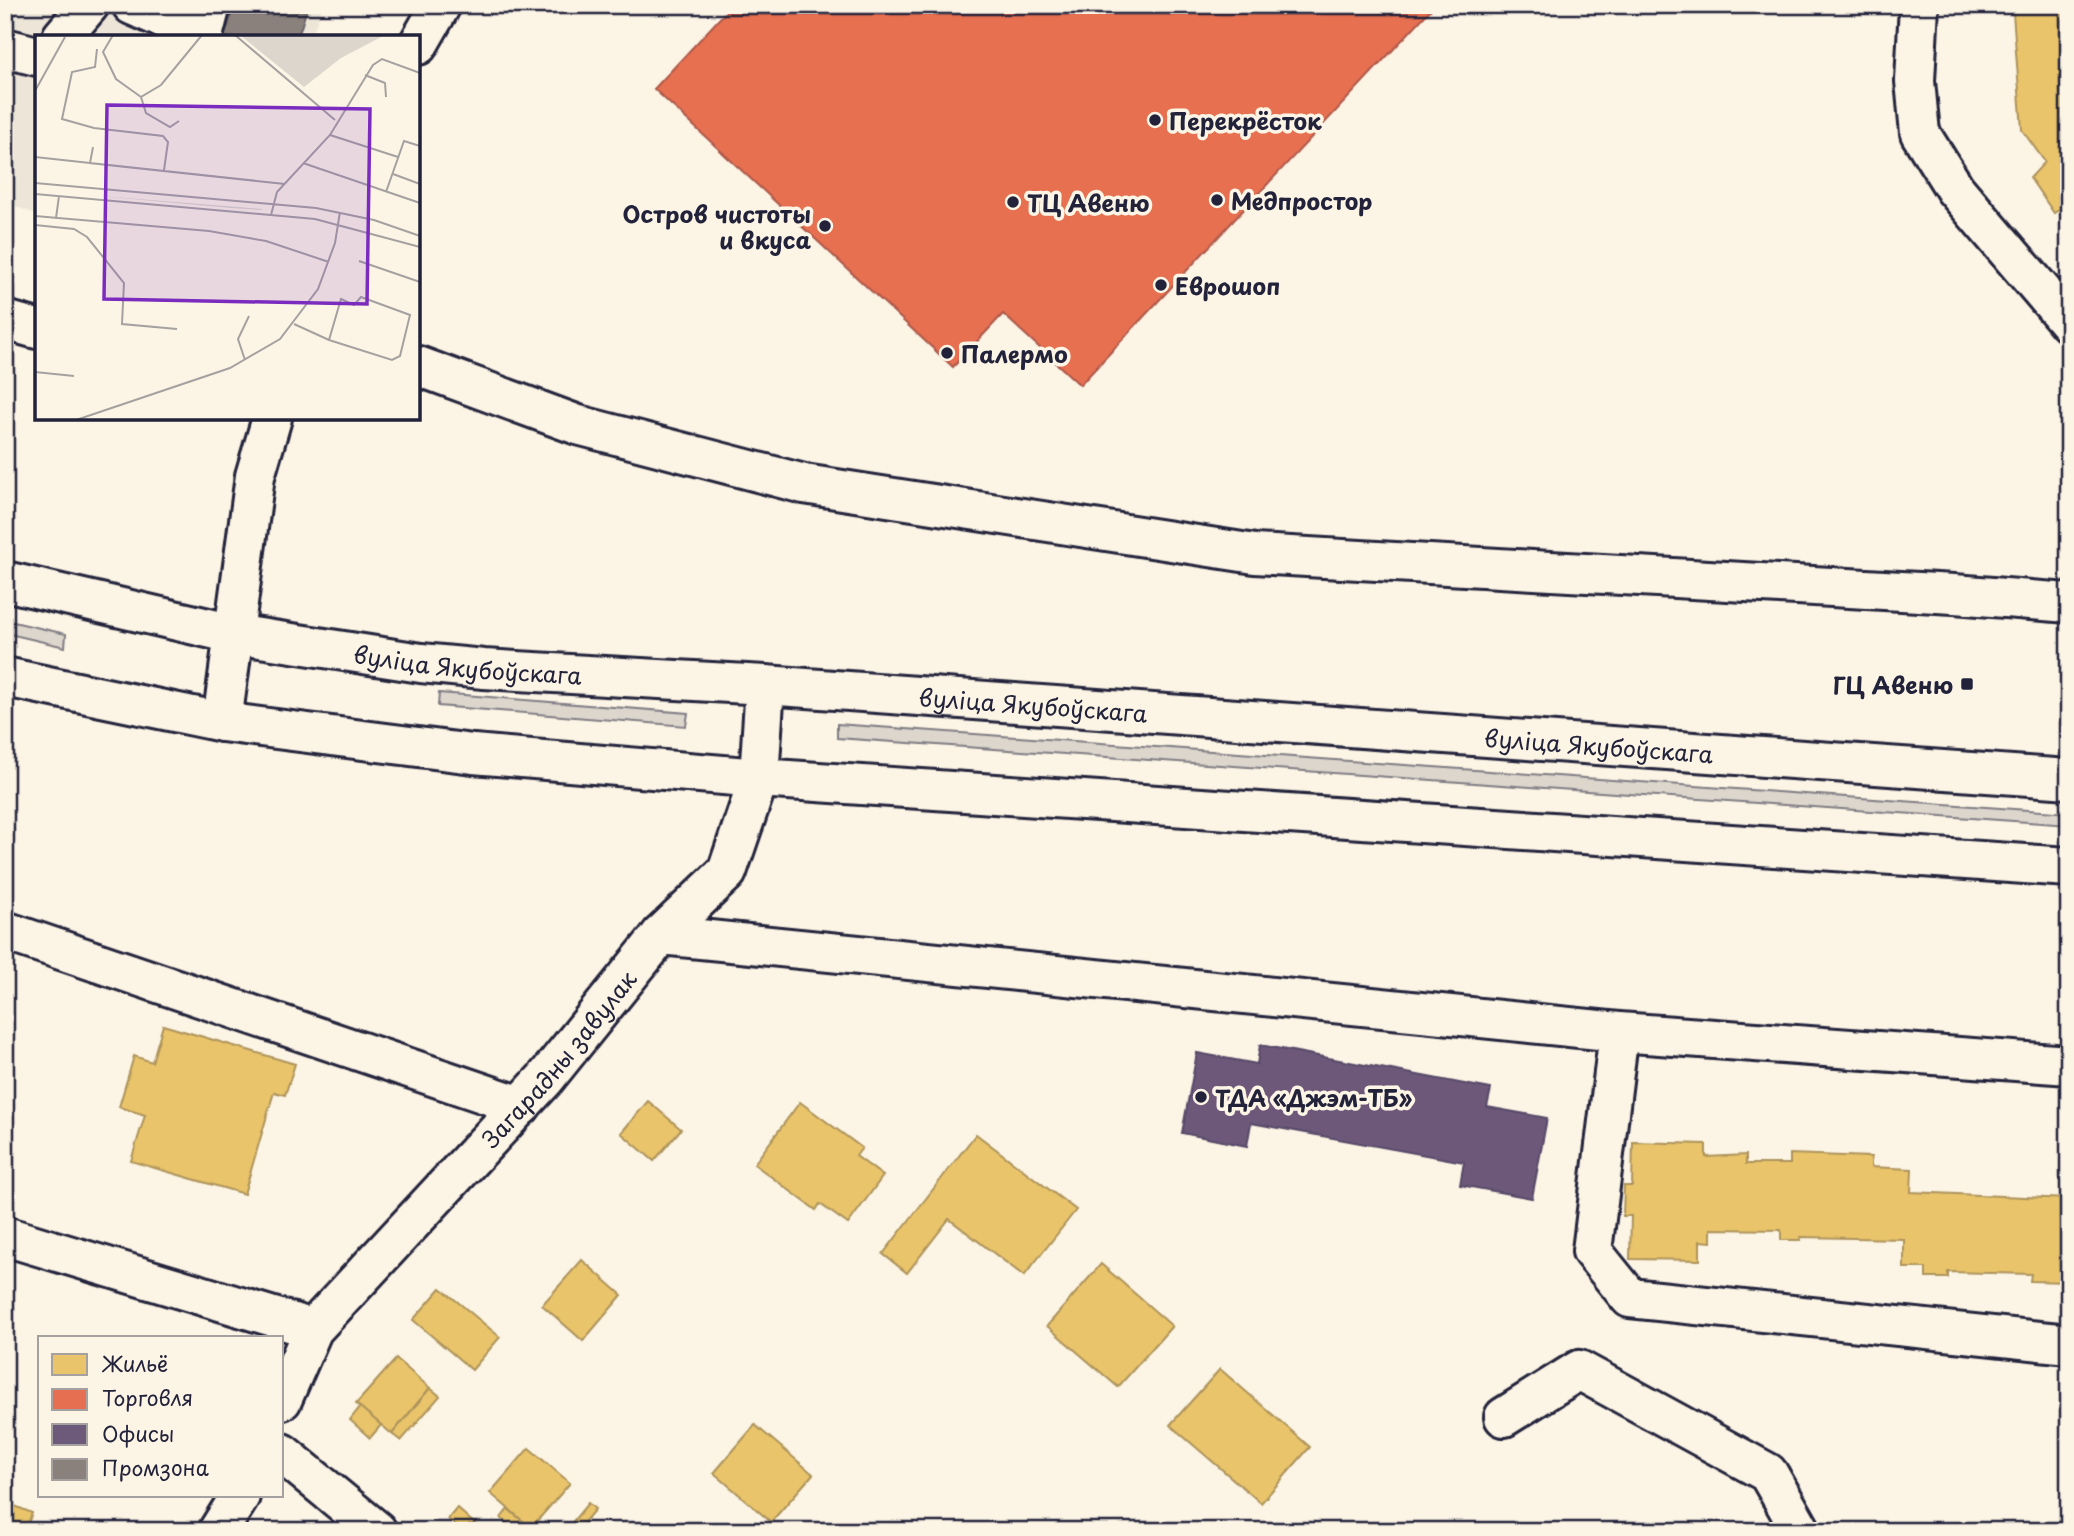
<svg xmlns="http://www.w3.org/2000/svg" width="2074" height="1536" viewBox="0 0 2074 1536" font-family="'Playpen Sans',sans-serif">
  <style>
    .built { fill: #ece5d8 }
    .green { fill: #dcd6cc; stroke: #7f7c84; stroke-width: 2 }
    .homes { fill: #e9c46a; stroke: #ad935c; stroke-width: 2 }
    .shops { fill: #e76f51; stroke: #ac584a; stroke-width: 2 }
    .offices { fill: #6d597a; stroke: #564867; stroke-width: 2 }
    .industry { fill: #8a817c; stroke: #6b6468; stroke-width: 2 }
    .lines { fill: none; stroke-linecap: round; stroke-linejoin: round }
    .minor-casing { stroke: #22223b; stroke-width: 44 }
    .major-casing { stroke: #22223b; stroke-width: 44 }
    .minor { stroke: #fcf5e5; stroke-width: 38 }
    .major { stroke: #fcf5e5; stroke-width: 38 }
    .poi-dot { fill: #22223b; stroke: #fcf5e5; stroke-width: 2.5 }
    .labels { text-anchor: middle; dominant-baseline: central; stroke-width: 7; stroke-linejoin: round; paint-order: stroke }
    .poi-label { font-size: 23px; font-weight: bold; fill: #22223b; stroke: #fcf5e5; text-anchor: start }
    .street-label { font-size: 23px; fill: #22223b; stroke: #fcf5e5 }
    .inset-road { fill: none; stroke: #a5a1a1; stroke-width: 2 }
    .view { fill: #7b2cbf; fill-opacity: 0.15; stroke: #7b2cbf; stroke-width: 3.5 }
    .inset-edge { fill: none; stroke: #22223b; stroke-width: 3.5 }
  </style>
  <rect width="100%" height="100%" fill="#fcf5e5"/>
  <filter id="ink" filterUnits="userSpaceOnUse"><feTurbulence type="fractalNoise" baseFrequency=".0143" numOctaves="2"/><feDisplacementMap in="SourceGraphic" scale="14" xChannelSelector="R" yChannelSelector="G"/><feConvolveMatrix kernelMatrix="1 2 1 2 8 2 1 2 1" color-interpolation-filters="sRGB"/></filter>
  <g filter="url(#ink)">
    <!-- built -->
    <polygon class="built" points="5,5 323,5 311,37 37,37 37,215 5,202"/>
    <!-- green -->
    <g class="green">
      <polygon points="5,620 66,634 65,647 5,633"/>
      <polygon points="439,693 688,713 686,726 438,706"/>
      <polygon points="837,724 2069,813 2069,825 837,738"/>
    </g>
    <!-- homes -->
    <g class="homes">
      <polygon points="1998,5 2069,5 2069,203 2054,213 2030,178 2045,162 2022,130 2013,13 1998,13"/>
      <polygon points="163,1025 295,1064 285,1095 274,1092 244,1194 131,1161 145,1115 119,1107 134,1056 152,1062"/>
      <polygon points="648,1101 681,1129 654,1161 621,1133"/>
      <polygon points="800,1102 862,1148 856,1156 883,1176 848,1224 820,1204 816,1210 754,1164"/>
      <polygon points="976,1134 1076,1210 1024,1276 949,1219 907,1273 883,1254"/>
      <polygon points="1633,1142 1706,1144 1706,1157 1746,1155 1746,1164 1790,1164 1790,1154 1871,1157 1871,1167 1912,1169 1911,1192 2069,1199 2069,1282 2030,1281 2031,1274 1948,1272 1948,1278 1926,1278 1926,1268 1904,1268 1904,1239 1800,1237 1801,1240 1781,1240 1781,1230 1711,1229 1711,1242 1700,1241 1700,1260 1630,1259 1631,1216 1623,1216 1624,1186 1632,1186"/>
      <polygon points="582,1260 622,1295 583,1341 542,1305"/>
      <polygon points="1101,1264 1172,1326 1118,1387 1047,1326"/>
      <polygon points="441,1288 500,1337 472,1370 413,1320"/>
      <polygon points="396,1359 430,1388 392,1434 356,1404"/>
      <polygon points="1220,1369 1310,1447 1261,1503 1170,1425"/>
      <polygon points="430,1388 440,1396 401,1441 392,1434"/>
      <polygon points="360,1407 381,1425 370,1438 350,1420"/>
      <polygon points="755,1425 813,1474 771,1522 714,1473"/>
      <polygon points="529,1448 570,1483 531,1528 490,1493"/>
      <polygon points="5,1502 32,1513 25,1531 5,1531"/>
      <polygon points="588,1503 595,1509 577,1531 565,1531"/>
      <polygon points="457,1508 476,1525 471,1531 462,1531 448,1519"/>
      <polygon points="508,1509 531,1528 528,1531 516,1531 501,1518"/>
    </g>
    <!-- shops -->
    <polygon class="shops" points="732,5 1431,5 1433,7 1080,385 1003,314 953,367 654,89"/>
    <!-- offices -->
    <polygon class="offices" points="1260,1045 1491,1089 1487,1107 1547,1118 1532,1198 1460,1185 1464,1162 1251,1123 1247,1146 1182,1133 1197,1053 1257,1064"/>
    <!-- industry -->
    <polygon class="industry" points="235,5 308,5 298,37 224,37"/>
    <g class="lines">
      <defs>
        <g id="minor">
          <polyline points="132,5 203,36 211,5"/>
          <polyline points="1919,5 1915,81 1920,133 1955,189 2069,323"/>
          <polyline points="62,37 89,5"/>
          <polyline points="5,48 37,56"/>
          <polyline points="5,320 37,329"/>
          <polyline points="418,366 578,425 804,484 1255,554 1954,594 2069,603"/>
          <polyline points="5,931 521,1106"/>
          <polyline points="661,935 1619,1032 2069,1065"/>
          <polyline points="1619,1032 1592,1251 1630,1298 2069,1344"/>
          <polyline points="5,1236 313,1329"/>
          <path id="s1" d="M282,1400L313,1329L545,1079L661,935L727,872L759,778L765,685"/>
          <polyline points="1504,1417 1579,1370 1768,1473 1801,1531"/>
          <polyline points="282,1453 377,1531"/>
          <polyline points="218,1531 240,1496"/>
        </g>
        <g id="major">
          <polyline points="418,45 441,5"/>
          <path id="s2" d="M5,581L234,634L421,663L484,669L765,685L2069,779"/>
          <polyline points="5,677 222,722 473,754 759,778 2069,867"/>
          <polyline points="222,722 255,476 272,418"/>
        </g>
      </defs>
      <!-- minor casing -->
      <use href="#minor" class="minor-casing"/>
      <!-- major casing -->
      <use href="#major" class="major-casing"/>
      <!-- minor -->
      <use href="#minor" class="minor"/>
      <!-- major -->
      <use href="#major" class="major"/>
    </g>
  </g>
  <!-- markers -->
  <g class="poi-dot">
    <circle cx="1155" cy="120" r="7"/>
    <circle cx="1217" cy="200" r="7"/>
    <circle cx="1013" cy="202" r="7"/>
    <circle cx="825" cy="226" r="7"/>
    <circle cx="1161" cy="285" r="7"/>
    <circle cx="947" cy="353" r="7"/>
    <rect x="1960" y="677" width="14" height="14" rx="3.5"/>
    <circle cx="1201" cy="1097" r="7"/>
  </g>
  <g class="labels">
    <!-- poi labels -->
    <g class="poi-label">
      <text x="1169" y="120">Перекрёсток</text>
      <text x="1231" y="200">Медпростор</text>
      <text x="1027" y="202">ТЦ Авеню</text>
      <text x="811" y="213" text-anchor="end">Остров чистоты<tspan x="811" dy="26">и вкуса</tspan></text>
      <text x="1175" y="285">Еврошоп</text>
      <text x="961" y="353">Палермо</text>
      <text x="1953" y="684" text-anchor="end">ГЦ Авеню</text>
      <text x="1215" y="1097">ТДА «Джэм-ТБ»</text>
    </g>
    <!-- street labels -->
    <g class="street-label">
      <text stroke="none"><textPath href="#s2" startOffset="471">вуліца Якубоўскага</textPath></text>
      <text stroke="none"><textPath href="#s2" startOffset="1038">вуліца Якубоўскага</textPath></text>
      <text stroke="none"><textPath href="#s2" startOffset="1605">вуліца Якубоўскага</textPath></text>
      <text stroke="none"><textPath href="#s1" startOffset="443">Загарадны завулак</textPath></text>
    </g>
  </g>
  <!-- overview -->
  <g transform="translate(35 35)">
    <rect width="385" height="385" fill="#fcf5e5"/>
    <path d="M205,0H350L306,23L269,52ZM53,160L227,174V175L196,173Z" fill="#dcd6cc"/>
    <path class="inset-road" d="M78,0L68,17L81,44L106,62M200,0L300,85M62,14L60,32L37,37L27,84L59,93L128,101L133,107L129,135M330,40L350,48L351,62M0,56L30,2M144,86L135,92L111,78L106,62L126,50L167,0M295,100L363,122M58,112L55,128L250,149M0,122L55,128M268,128L385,168M358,139L385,149M0,148L281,173L339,185L385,201M351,157L369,106L385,111M0,159L280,184L385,212M236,180L242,157L295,100L338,30L347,24L385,38M0,181L174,196L231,206L294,227M21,183L24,161M0,190L39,194L52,202L89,248L87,289L142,294M324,226L385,247M259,289L294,305L357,325L365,321L375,280L326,262L319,270L306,264L294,305M210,325L203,304L214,281M0,337L39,341M41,385L195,333L245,304L283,254L300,208L305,177"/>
    <path class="view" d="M72,70L335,74L332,269L69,264Z"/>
    <rect width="385" height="385" class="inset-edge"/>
  </g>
  <!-- margin -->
  <rect width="2074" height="1536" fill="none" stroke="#fcf5e5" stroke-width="28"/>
  <rect x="14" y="14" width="2046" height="1508" fill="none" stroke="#22223b" stroke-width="2.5" filter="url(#ink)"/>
  <!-- legend -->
  <rect x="38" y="1336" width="245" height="161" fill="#fcf5e5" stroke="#a5a1a1" stroke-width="2"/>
  <rect x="52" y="1354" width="35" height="21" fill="#e9c46a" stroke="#a5a1a1" stroke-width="2"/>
  <text x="102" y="1372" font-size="21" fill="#22223b">Жильё</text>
  <rect x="52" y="1389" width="35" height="21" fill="#e76f51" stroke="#a5a1a1" stroke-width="2"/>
  <text x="102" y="1406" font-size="21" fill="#22223b">Торговля</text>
  <rect x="52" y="1424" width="35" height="21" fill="#6d597a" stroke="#a5a1a1" stroke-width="2"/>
  <text x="102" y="1442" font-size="21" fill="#22223b">Офисы</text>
  <rect x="52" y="1459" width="35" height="21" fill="#8a817c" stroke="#a5a1a1" stroke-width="2"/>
  <text x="102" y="1476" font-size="21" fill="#22223b">Промзона</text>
</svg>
